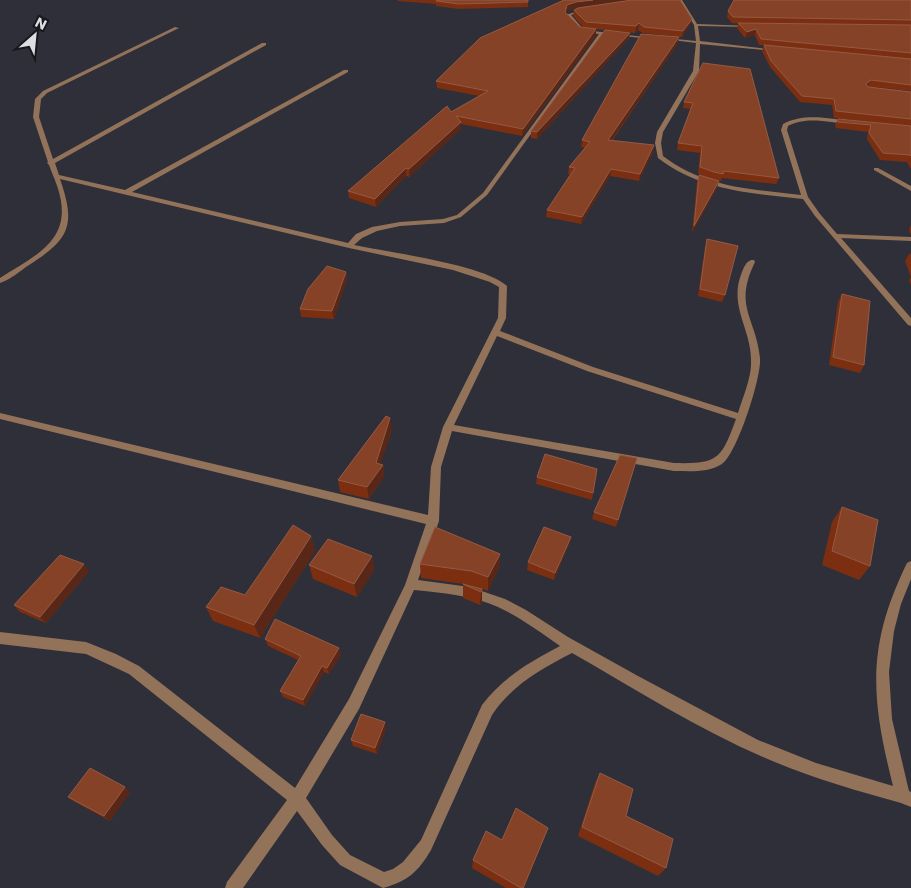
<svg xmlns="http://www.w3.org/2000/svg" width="911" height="888" viewBox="0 0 911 888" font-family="Poppins,sans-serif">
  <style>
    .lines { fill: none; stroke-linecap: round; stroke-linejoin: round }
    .minor { fill: #93725a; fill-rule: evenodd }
    .wall { fill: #7b2f10; fill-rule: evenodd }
    .shaded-wall { fill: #582717 }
    .building { fill: #864227; stroke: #945a44 }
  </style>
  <rect width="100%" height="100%" fill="#2e2f39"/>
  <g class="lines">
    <!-- minor -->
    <g class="minor">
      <path d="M678,0H682L697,24L752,26L750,27L698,26L700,41L778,50L776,51L700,44L699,71L663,132L661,143L663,156C705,188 751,189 801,195L781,130L783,124C803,113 830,118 852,122L853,123L850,125C830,122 806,116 788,126L787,130L808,197L820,214L837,234L911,237V241L841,238L911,318V326L908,325L815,216L803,199C750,193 701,191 658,158L655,143L657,132L693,71L696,43L664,39L666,38L696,41L694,25Z"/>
      <path d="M587,8L588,10L571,15L584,30L653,38L651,39L603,34L487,195L461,217L444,223L400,226L377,231L362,238L354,245C388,252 485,265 507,286L506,318L500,331L593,367L738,413C743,396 752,377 751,360C751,328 728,305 742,272C744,267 746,262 751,260H754L755,262C733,307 756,317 760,358C762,376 737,454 722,464C708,473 690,471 674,471L452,431L441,467L439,521L418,580L470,587L505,599L526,610L568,637L638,676L758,740L816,763L893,786C871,698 866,647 907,563L911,561V579L901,604L894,631L889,672L892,719L909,791L911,792V807L901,803C857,791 813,778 770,760C701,731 637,690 572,653C541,669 512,685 492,715L431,850C418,872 408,881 383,888L340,865L322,845L297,811L243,888H225L227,882L287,800L129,674L86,654L0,644V632L86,642L116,654L139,666L295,788L349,699L405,585L426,524L0,419V413L428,515L431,467L443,427L498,318L499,287L490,282L453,270L349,248L60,179C76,225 70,239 29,265C20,271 10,280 0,283V278C30,258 68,244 61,201C59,188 53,176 49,165L47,163L48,162L33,117L35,99L43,91L175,27L179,28L47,93L41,99L39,117L53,159L262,43H266V45L55,163L59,175L125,190L344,70H348V72L132,192L348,243L356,234L372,227L400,222L443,219L457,215L483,193L599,34L581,32L566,15ZM497,336L587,371L736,419C721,460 718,464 674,463L454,425ZM414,590C442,593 472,595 498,607C520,617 540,632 560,646C530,662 503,677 482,705L421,840L403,862L393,869L384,872L350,855L332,835L306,798L359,709Z"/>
      <polygon points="874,168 878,168 911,186 911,191 874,170"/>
    </g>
  </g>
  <!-- wall -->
  <g class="wall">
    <polygon points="398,0 528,0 528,7 459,9 436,6 436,4 398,1"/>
    <path d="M564,0H680L692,19L690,25L682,37L643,33L638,30L635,33L595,29H596V36L522,136L461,124V129L409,177L406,176L376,207L349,198L348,191L447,106L451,112L479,96L437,88L436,81L480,38ZM596,5L578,8L574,10L573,16L584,28L580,27L566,13V11L576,8Z"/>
    <polygon points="911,0 911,91 868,86 911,92 911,126 834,118 832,105 800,102 770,67 762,51 764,45 759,45 755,35 745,38 737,28 738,23 802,24 732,23 727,17 728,11"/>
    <polygon points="630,33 629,38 537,139 531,138 531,131"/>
    <polygon points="678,43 612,141 654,145 653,152 639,181 610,176 581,224 546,217 547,210 570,174 568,174 569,167 585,148 581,147 582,140"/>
    <polygon points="703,63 779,178 776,184 722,178 721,181 713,179 717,188 692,233 697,182 699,175 712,179 698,174 700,153 677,150 678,143 691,109 683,108 684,102"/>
    <polygon points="838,119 911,126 911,169 907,162 880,160 867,139 868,132 836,128 835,126"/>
    <polygon points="911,225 911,235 909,230"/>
    <polygon points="707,239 725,295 722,302 698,296 705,247"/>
    <polygon points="909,254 911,254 911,285 909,280 911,277 905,261"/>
    <polygon points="346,272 347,279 334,319 301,317 300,309"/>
    <polygon points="842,294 864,365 860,373 829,365 838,302"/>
    <polygon points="392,430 380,464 383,465 384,477 369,499 340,492 338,480"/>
    <polygon points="637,458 616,527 592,519 594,512"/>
    <polygon points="537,477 593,493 592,500 536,484"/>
    <polygon points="842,507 870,566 859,580 822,565 832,522"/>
    <polygon points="311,536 315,551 260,638 213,621 206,607 245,595"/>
    <polygon points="571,537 569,544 554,580 527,570 528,562"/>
    <polygon points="500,554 499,568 488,591 482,589 482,603 480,605 463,598 463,584 478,588 470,585 421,578 420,564"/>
    <polygon points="372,556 374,570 357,597 313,579 309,565"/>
    <polygon points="89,571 46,623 20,612 14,605"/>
    <polygon points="265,639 341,655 329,674 324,672 305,706 283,697 280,691 298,660 268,646"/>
    <polygon points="386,728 377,754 353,746 351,740"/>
    <polygon points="600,773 626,816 666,868 658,876 578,836 595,783"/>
    <polygon points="130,792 110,821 75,802 68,797"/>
    <polygon points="548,828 524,888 506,888 472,868 473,860"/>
  </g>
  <!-- shaded-wall -->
  <g class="shaded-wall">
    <polygon points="593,0 634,0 576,8 566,11 565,18 567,5 576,2"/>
    <polygon points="692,19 690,25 682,37 683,31"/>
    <polygon points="639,23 638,30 635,33 636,26"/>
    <polygon points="596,29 596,36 522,136 523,129"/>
    <polygon points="756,29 755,35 745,38 747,32"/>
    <polygon points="630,33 629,38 537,139 537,132"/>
    <polygon points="679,37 678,43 607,147 608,140"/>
    <polygon points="871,80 868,86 866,84"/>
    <polygon points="461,122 461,129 409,177 409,169"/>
    <polygon points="654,145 653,152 639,181 640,174"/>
    <polygon points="406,168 406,176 376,207 375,199"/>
    <polygon points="611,169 610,176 581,224 582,217"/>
    <polygon points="719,181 717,188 692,233 694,226"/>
    <polygon points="346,272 347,279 334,319 332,311"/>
    <polygon points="390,418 392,430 378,471 383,465 384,477 369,499 367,487"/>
    <polygon points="311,536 315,551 260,638 254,625"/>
    <polygon points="571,537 569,544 554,580 555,573"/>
    <polygon points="500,554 499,568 488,591 488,577"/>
    <polygon points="372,556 374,570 357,597 354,584"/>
    <polygon points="84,564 89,571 46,623 40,617"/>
    <polygon points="482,589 482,603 480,605 481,592"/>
    <polygon points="339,648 341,655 329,674 327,668"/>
    <polygon points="322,666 324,672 305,706 303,700"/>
    <polygon points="385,722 386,728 377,754 375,748"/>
    <polygon points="125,787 130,792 110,821 104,816"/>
    <polygon points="548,828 524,888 523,888"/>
  </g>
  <!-- building -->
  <g class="building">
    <polygon points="437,0 528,0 528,2 459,4 436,1"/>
    <polygon points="564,0 593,0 576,2 567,5 565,12 580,27 596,29 523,129 456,116 461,122 409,169 406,168 375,199 348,191 447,106 451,112 488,91 436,81 480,38"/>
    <polygon points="632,0 680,0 692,19 683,31 644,27 639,23 636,26 586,22 574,10 578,8"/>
    <polygon points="734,0 911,0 911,20 733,17 728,11"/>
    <polygon points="738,23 911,25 911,53 761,39 756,29 747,32"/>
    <polygon points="605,30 630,33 537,132 531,131"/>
    <polygon points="641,34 679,37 608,140 654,145 640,174 611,169 582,217 547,210 575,168 569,167 590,142 582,140"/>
    <polygon points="764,45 911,59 911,85 871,80 866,84 868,87 911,92 911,119 836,111 834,99 802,96 771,61"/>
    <polygon points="703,63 750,69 779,178 724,171 723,174 714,172 700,167 702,146 678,143 693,103 684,102"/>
    <polygon points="838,119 911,126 911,156 910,155 883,153 869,133 871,125 838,122"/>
    <polygon points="699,175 719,181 694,226"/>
    <polygon points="707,239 738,246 725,295 700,289"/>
    <polygon points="327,266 346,272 332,311 300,309 308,289"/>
    <polygon points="842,294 870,301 864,365 833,357"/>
    <polygon points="386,416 390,418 376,463 383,465 367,487 338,480"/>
    <polygon points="545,454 597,469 593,493 537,477"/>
    <polygon points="620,455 637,458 618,520 594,512"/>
    <polygon points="842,507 878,520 870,566 832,551"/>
    <polygon points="293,525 311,536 254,625 206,607 221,587 245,595"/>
    <polygon points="435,527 500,554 488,577 471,571 420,564"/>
    <polygon points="544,527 571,537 555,573 528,562"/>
    <polygon points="328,539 372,556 354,584 309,565"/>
    <polygon points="60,555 84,564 40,617 14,605"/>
    <polygon points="463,584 478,588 482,589 481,592"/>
    <polygon points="275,619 339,648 327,668 322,666 303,700 280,691 301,656 265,639"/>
    <polygon points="361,714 385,722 375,748 351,740"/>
    <polygon points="90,768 125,787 104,816 68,797"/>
    <polygon points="600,773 633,789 626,816 673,839 666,868 582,827"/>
    <polygon points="516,808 548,828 523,888 521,888 473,860 486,831 502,840"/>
  </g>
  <!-- north arrow -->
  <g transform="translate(35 35) rotate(27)" stroke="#17181c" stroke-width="4" paint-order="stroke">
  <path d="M0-4L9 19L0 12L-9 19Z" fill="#dddee4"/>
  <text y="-8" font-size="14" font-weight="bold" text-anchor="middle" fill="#dddee4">N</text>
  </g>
</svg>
